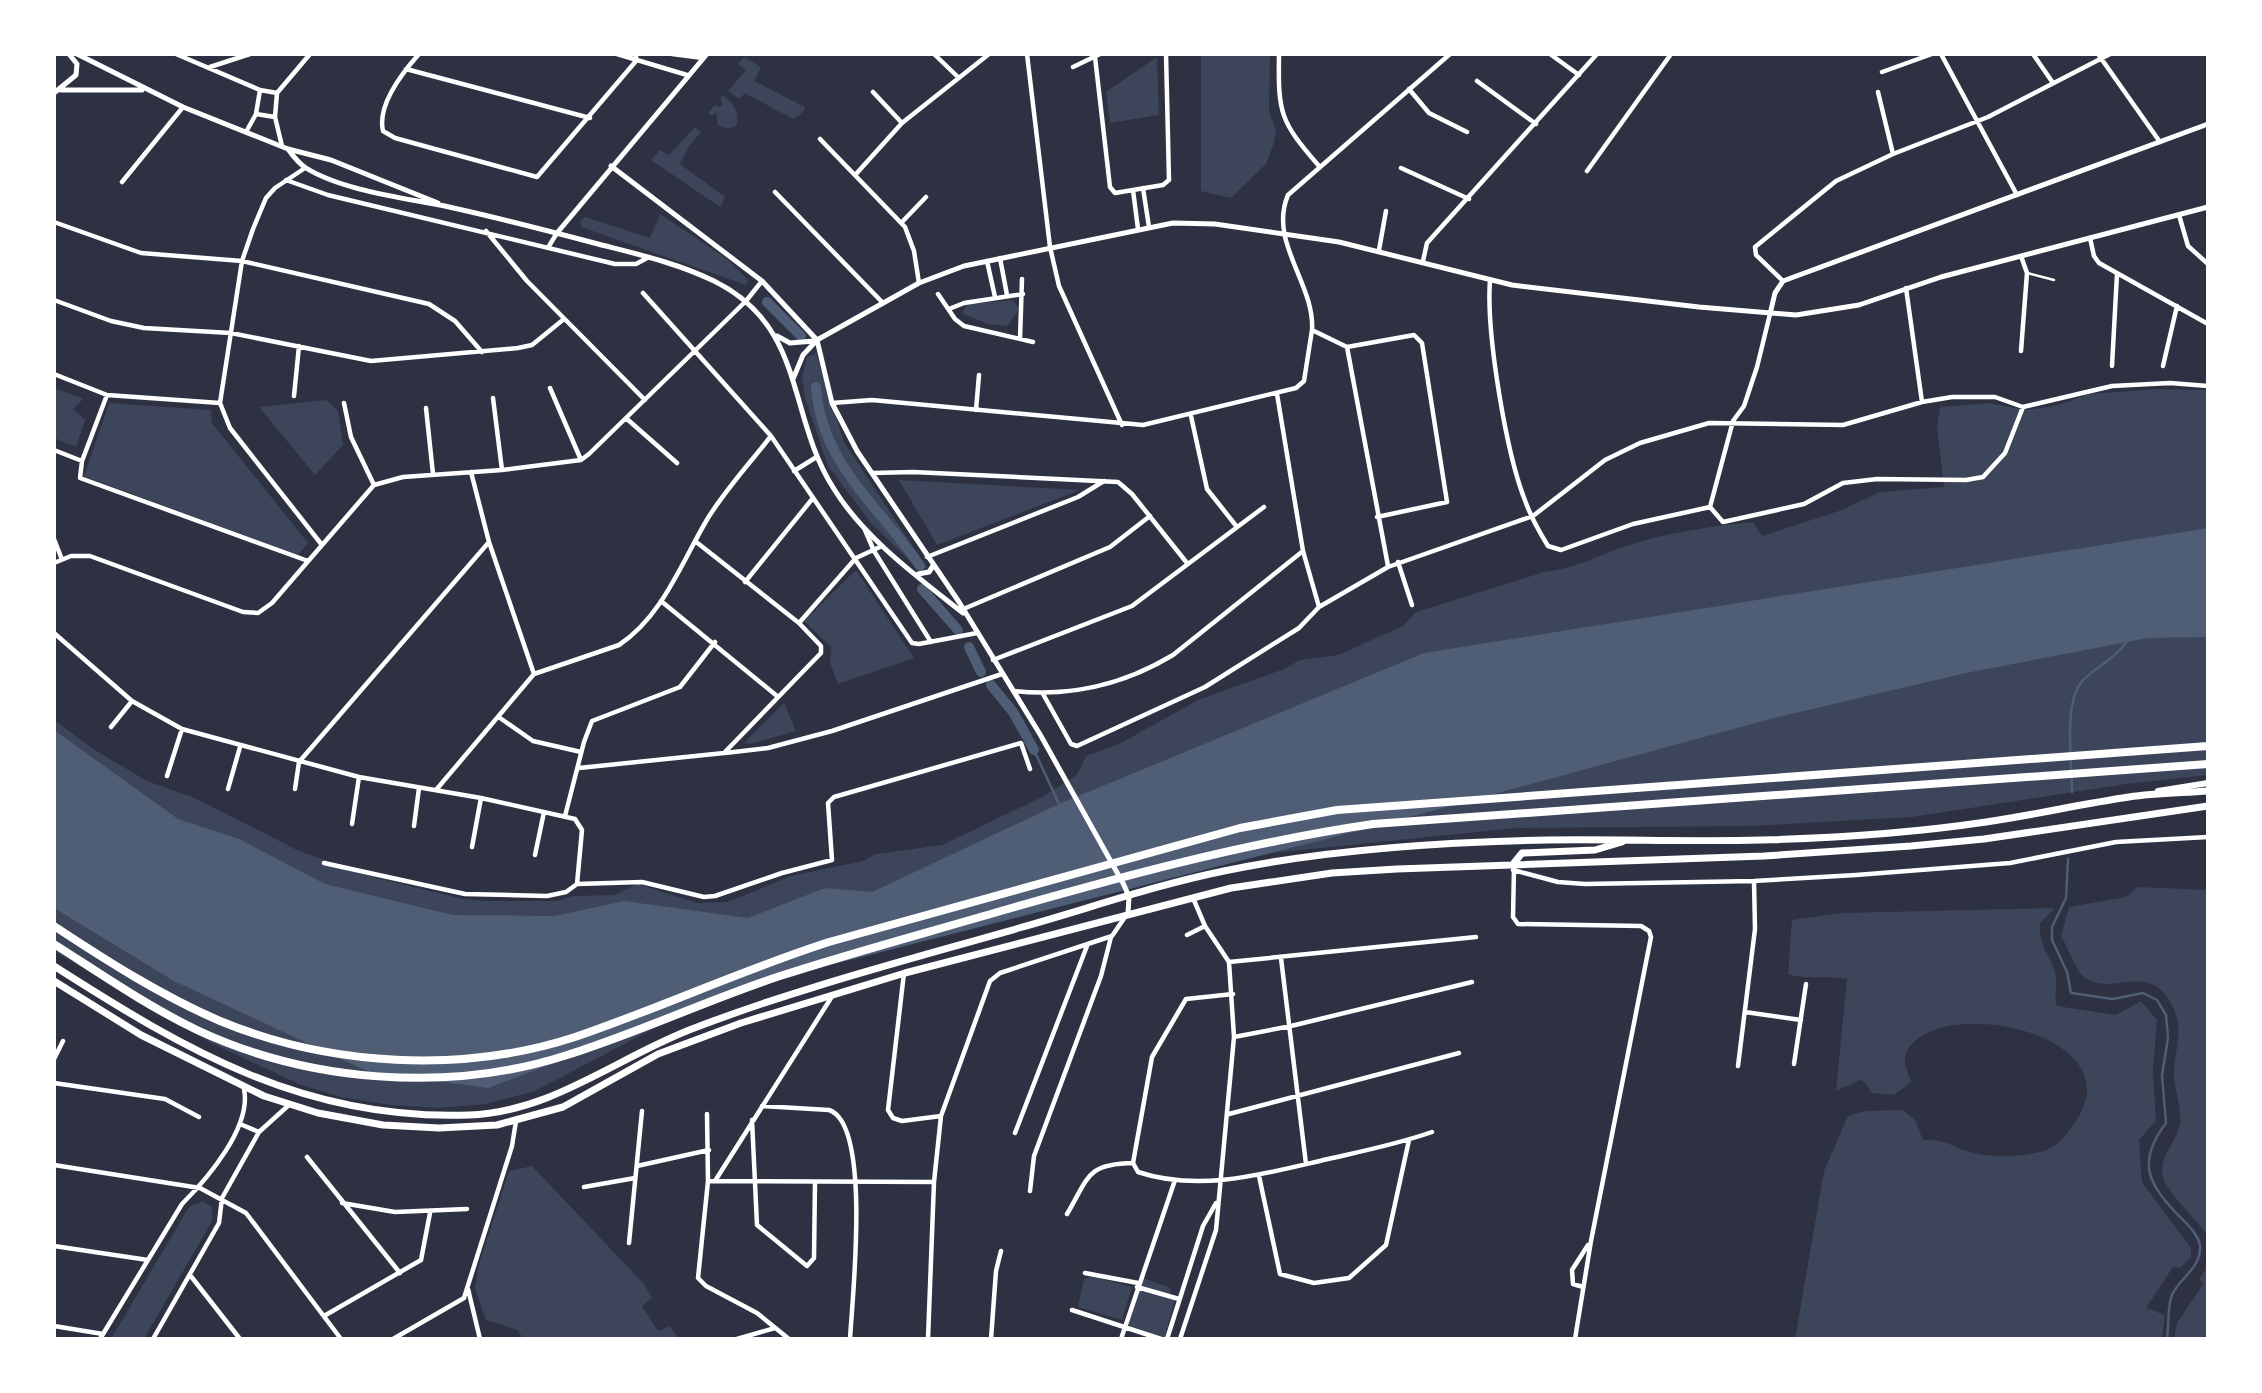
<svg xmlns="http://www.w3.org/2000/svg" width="2262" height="1393" viewBox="0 0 2262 1393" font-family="'IBM Plex Serif',serif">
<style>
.green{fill:#3c4559}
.water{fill:#4f5d75}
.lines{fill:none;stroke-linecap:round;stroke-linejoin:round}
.stream{stroke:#4f5d75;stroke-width:2.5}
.canal{stroke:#4f5d75;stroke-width:10}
.service{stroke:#fff;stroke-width:2.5}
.minor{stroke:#fff;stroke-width:4.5}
.tertiary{stroke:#fff;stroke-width:5}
.secondary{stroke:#fff;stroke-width:6}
.primary{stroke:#fff;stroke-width:7}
.motorway{stroke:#fff;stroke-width:8}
</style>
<rect width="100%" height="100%" fill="#2d3142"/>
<path class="green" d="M1201 54H1270L1269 112 1276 130 1274 143 1266 164 1231 198 1201 191Z
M744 57 761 67 754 81 805 107 803 112 793 119 745 93 739 99 728 91 746 70 738 64Z
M1157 57 1159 115 1110 123 1106 92Z
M723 95C733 103 741 113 736 126L728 129 718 125 716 112 712 116 708 113 715 105 720 107 723 104 720 99Z
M695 127 701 132 689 146 680 164 725 197 720 207 651 160 660 150 669 155Z
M660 214 727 259 748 280 746 285 581 227 580 221 585 217 650 238Z
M1013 300 1019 309 1008 326 988 324 963 314 965 306 971 304Z
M816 353 844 442 927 568H917L871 523 828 466 805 398 802 376 807 357Z
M54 388 83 399 73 409 85 420 76 447 54 438Z
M2158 389 2208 390V775L2126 784 1912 817 1752 826 1516 828 1242 856 896 946 704 1002 535 1091 486 1104 439 1108 391 1105 340 1097 299 1084 209 1042 54 951V720L93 749 147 781 195 798 299 851 377 878 463 899 489 901H557L573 896 615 895 637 884 698 903 728 902 791 876 863 861 876 854 942 845 1040 798 1077 775 1086 756 1121 743 1198 700 1284 669 1300 660 1338 655 1403 626 1416 612 1544 572C1573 569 1598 556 1626 546 1665 533 1711 526 1753 522L1762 536 1842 510 1880 492 1944 487 1937 427 1940 407 1988 403 2027 410 2055 406 2090 394Z
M326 400 338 411 343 445 315 475 259 407Z
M109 403 211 410 212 423 308 543 298 555 84 476Z
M899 480 1080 490 937 545Z
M856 570 914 658 838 684 830 663 831 647 804 621Z
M784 703 796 731 751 744 744 743Z
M2137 887 2208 890V1236C2197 1219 2168 1195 2163 1177 2158 1156 2177 1143 2180 1123 2182 1105 2173 1087 2174 1070 2175 1050 2183 1032 2175 1012 2153 956 2112 999 2084 977 2075 969 2068 947 2061 936L2069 907 2126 897Z
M2055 908 2040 923C2039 952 2053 956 2056 977 2058 988 2053 996 2057 1006L2116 1015 2141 1001 2157 1020 2153 1071 2156 1121 2139 1140 2142 1182 2191 1248V1257L2180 1268 2173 1267 2146 1308 2165 1315 2162 1339H1795L1824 1171 1848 1116 1864 1111 1903 1110 1915 1120 1923 1140C1949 1139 1952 1148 1974 1153 1995 1158 2022 1157 2043 1151 2059 1147 2072 1128 2080 1114 2125 1032 1938 994 1907 1051 1902 1061 1908 1072 1911 1082L1894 1095 1872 1093 1862 1079 1836 1091 1847 979C1828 975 1805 980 1788 974L1792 920 1842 913Z
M532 1166 644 1284 652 1298 642 1306 658 1331 670 1326 679 1339H523L518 1330 486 1320 475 1288 479 1264 509 1171Z
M203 1201 212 1207V1221L144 1339H111L189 1207Z
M2208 1266V1339H2174L2177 1323 2203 1284 2199 1279Z
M1093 1276 1132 1287 1122 1320 1078 1307 1084 1279Z
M1143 1278 1171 1288 1170 1294 1176 1296 1164 1339 1128 1325Z"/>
<path class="water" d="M2208 528V637L2148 638 1966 673 1774 718 1358 831 779 978 488 1088 369 1072 174 981 54 908V730L178 819 239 839 325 884 453 915 555 916 624 901 748 918 825 888 872 892 1059 804 1424 653Z"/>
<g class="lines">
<path class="stream" d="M1034 750 1059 804
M2072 792C2072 765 2064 706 2080 684 2093 667 2113 662 2128 640
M2068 859 2066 898 2052 927V940L2067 972 2071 993 2113 999 2143 993 2157 1000 2166 1015 2168 1038 2162 1075 2166 1123C2135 1164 2149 1185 2182 1219 2189 1226 2198 1235 2200 1245 2202 1268 2180 1277 2172 1295 2167 1307 2169 1326 2167 1338"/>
<path class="canal" d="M767 302 801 336
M816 387C822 466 879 505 920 566
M922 589 958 630
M969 647 981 672
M991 685 1013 712 1027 737
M1029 741 1034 750"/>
<path class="service" d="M2027 273 2054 280"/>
<path class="minor" d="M176 54 260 90 277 93
M419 54C403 72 377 105 383 131L395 138 537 177 636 61V54
M617 54 687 75
M672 54 703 58
M934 54 959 78
M1027 54 1050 247 1059 286 1122 425
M1279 54C1278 114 1280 121 1319 166
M1550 54 1579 75
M1941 54 2017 195
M2033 54 2053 83
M2098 54 2160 142
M1095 57 1110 187 1115 193 1163 185 1169 180 1166 54
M210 67 250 54
M1073 67 1100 54
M406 69 590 118
M1882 72 1932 54
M1477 81 1536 124
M1409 89 1429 113 1467 132
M873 92 902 123
M1878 92 1893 154
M277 93 275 117 282 146
M277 93 310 54
M256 114 275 117
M246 132 256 114 260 90
M820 139 905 227 914 251 919 283
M305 168 275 188 266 198 253 229 242 261 220 403 230 428 322 545
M1401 168 1469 199
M1587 171 1671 54
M856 174 902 123 989 54
M286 180 328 195 615 264H636L649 257
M122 182 183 107
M1143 188 1149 227
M1133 190 1138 229
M775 192 883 303
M2179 215 2188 246 2208 264
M54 222 141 253 242 261 429 304 455 321 482 352
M902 222 926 197
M486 231 527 281 645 400
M2090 238 2094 256 2099 263 2208 324
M549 246 557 233
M1379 250 1386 211
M2021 256 2027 273 2021 351
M1000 258 1007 295
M987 261 995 297
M1423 261 1427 243 1597 54
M1490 280C1486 332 1506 454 1526 503 1531 517 1540 533 1548 546L1561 550 1633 524 1710 507
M1783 281 1756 255 1755 247 1836 181 1893 154 1988 117 2110 54
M1906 288 1922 402
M643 293 771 436 912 643 919 644 977 633
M938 294 955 319 964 326 1033 342
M54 300 111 321 144 328 231 333 371 361 518 348 532 345 564 319
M949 309 964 303 1023 294
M1770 314 1757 367 1744 406 1733 421 1710 507 1723 522 1804 504 1843 483 1877 479 1966 480 1983 477 2005 453 2023 407
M1020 339 1022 279
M1347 347 1388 566
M2112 366 2117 274
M2163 366 2177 306
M54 374 107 395 220 403
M550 388 581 460
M1277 394 1303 551 1319 607
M107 395 82 461 80 478 308 561
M294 396 299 346
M493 398 502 470
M344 403 351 437 374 485
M832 403 872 400 1143 425 1296 388 1304 381 1312 330
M426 408 433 474
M976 410 979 375
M1191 416 1207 489 1237 527
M627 419 677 463
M54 450 82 461
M794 471 815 458
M471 472 489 542 534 674
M873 473 913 472 1118 482 1132 494 1187 563
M1377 517 1447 502 1422 343 1414 335 1347 347 1312 330C1315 284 1268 242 1288 195L1450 54
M865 530 874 551 931 642
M54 539 61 557
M927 557 1078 497 1104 481
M1398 562 1412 605
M54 563 71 556H90L243 612 258 613 272 603 374 485 403 477 502 470 581 460 589 454 746 301 762 281
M745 582 813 498
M661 601 777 696
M961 610 1110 547 1150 516
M799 623 856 558 882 546
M54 633 132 701 182 729 359 777 481 798 575 819 582 830 577 884
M993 660 1132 606 1264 507
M534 674 619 645C663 616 682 561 708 518 726 489 750 463 771 436
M1014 691C1072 697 1123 685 1173 655L1303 551
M1043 694 1071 744 1077 746 1205 687 1299 628 1319 607 1388 567 1533 516 1605 460 1640 443 1709 423 1843 425 1922 402 1952 397H1995L2023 407 2112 386 2170 383 2208 386
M500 718 533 741 581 752
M111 727 132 701
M725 753 768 748 832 731 1002 674
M579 768 724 753 821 653V646L799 623 695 541
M167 776 182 729
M228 789 240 747
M295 789 299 762 489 542
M436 790 534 674
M565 816 584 742 592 721 680 687 715 642
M352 824 359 777
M414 826 419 788
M472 847 481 798
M535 855 544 812
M324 863 465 894 547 896 566 892 577 884 642 882 704 897 715 896 782 873 832 860 828 803 834 797 1021 743 1030 769
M1514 867 1513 917 1518 924 1641 926 1649 931 1651 937 1591 1241 1575 1339
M1513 870 1558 882 1585 884 1754 881 1856 875 2010 863 2116 842 2208 837
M1187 935 1205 926
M1281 958 1306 1164
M1229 962 1476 937
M904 973 888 1110 893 1118 902 1121 941 1116
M1233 994 1186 999 1152 1057 1133 1163 1138 1172C1201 1193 1267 1173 1328 1159 1363 1151 1398 1144 1432 1132
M1745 1012 1801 1020
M1234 1037 1291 1026 1472 982
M54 1059 63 1041
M1794 1064 1806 984
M1738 1066 1755 929 1754 881
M54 1083 165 1099 199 1117
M762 1106 829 1110C872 1124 852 1300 850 1339
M707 1114 708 1181 698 1278 706 1286 757 1313 789 1339
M1229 1114 1459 1053
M752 1120 757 1225 807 1266 814 1258 815 1182
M240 1124 259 1132
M1015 1133 1087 946
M307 1157 400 1273
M54 1165 200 1188 246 1213 341 1339
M637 1166 709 1150
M1259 1176 1280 1274 1314 1283 1349 1278 1386 1245 1409 1140
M708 1181 934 1182
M715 1181 831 998
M584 1187 635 1178
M1030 1191 1034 1156 1101 976 1111 937
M342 1203 395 1212 467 1209
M1067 1214C1089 1177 1086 1164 1133 1163
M629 1243 642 1111
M54 1246 148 1260
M1085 1273 1138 1283
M190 1275 240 1339
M1137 1287 1179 1299
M1583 1287 1573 1284 1572 1270 1588 1245
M468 1289 480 1339
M1072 1310 1161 1339
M324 1316 421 1260 430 1213
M54 1326 103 1334
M100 1339 182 1204C207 1179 252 1127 244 1089
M153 1339 219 1223 222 1198 259 1132 290 1104
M393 1339 464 1298 512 1146 516 1121
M737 1339 775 1328
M928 1339 934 1182 941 1116 990 981 1000 973 1112 936 1125 917
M991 1339 996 1271 1001 1251
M1121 1339 1175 1180
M1167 1339 1203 1226 1216 1203
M1180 1339 1216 1230 1234 1037 1229 962 1205 926 1193 898"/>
<path class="tertiary" d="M77 54 183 107 288 149 331 160 438 203
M61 90H142
M54 93 76 75 77 64 69 54
M288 149C293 156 298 163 306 168 343 191 406 198 449 207 499 218 549 231 598 244 637 254 677 263 714 281 807 327 786 414 834 489 864 538 919 578 963 613
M611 166 762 281 817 340 832 403 857 451 959 602 1041 736 1124 885 1129 897 1128 913
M557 233 707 54
M1770 314 1775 293 1783 281 2208 124
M777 336 790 343 814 341
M793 379 803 355 817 340 919 283 964 266 1173 223 1215 224 1339 242 1512 285 1699 307 1796 315 1859 305 1941 277 2208 207
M918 574 929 572 933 566"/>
<path class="secondary" d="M2158 791 2208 783"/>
<path class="primary" d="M1514 863 1522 853 1595 850 1622 842
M54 966C187 1051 305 1121 469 1115 554 1112 620 1055 697 1027 802 987 911 959 1019 928 1087 909 1155 885 1224 871 1329 849 1442 842 1548 840 1619 839 1691 842 1762 840 1836 838 1912 833 1986 822 2034 815 2081 804 2129 797 2155 793 2182 793 2208 791
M54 981 141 1035 264 1096 318 1113 383 1125 439 1128 497 1125 563 1107 658 1054 741 1023 905 973 1231 888 1332 873 1397 869 1764 856 1911 846 1984 839 2208 806"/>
<path class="motorway" d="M54 926C107 961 162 996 220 1021 329 1066 462 1074 575 1037 660 1008 742 970 829 942L1240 828 1337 810 1392 806 2208 746
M54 944C101 974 147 1006 197 1030 308 1082 447 1093 564 1056 638 1033 707 1000 780 976 851 953 922 934 994 913 1119 877 1244 843 1373 824L2208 764"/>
</g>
<rect width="2262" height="1393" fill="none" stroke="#ffffff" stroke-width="112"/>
</svg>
